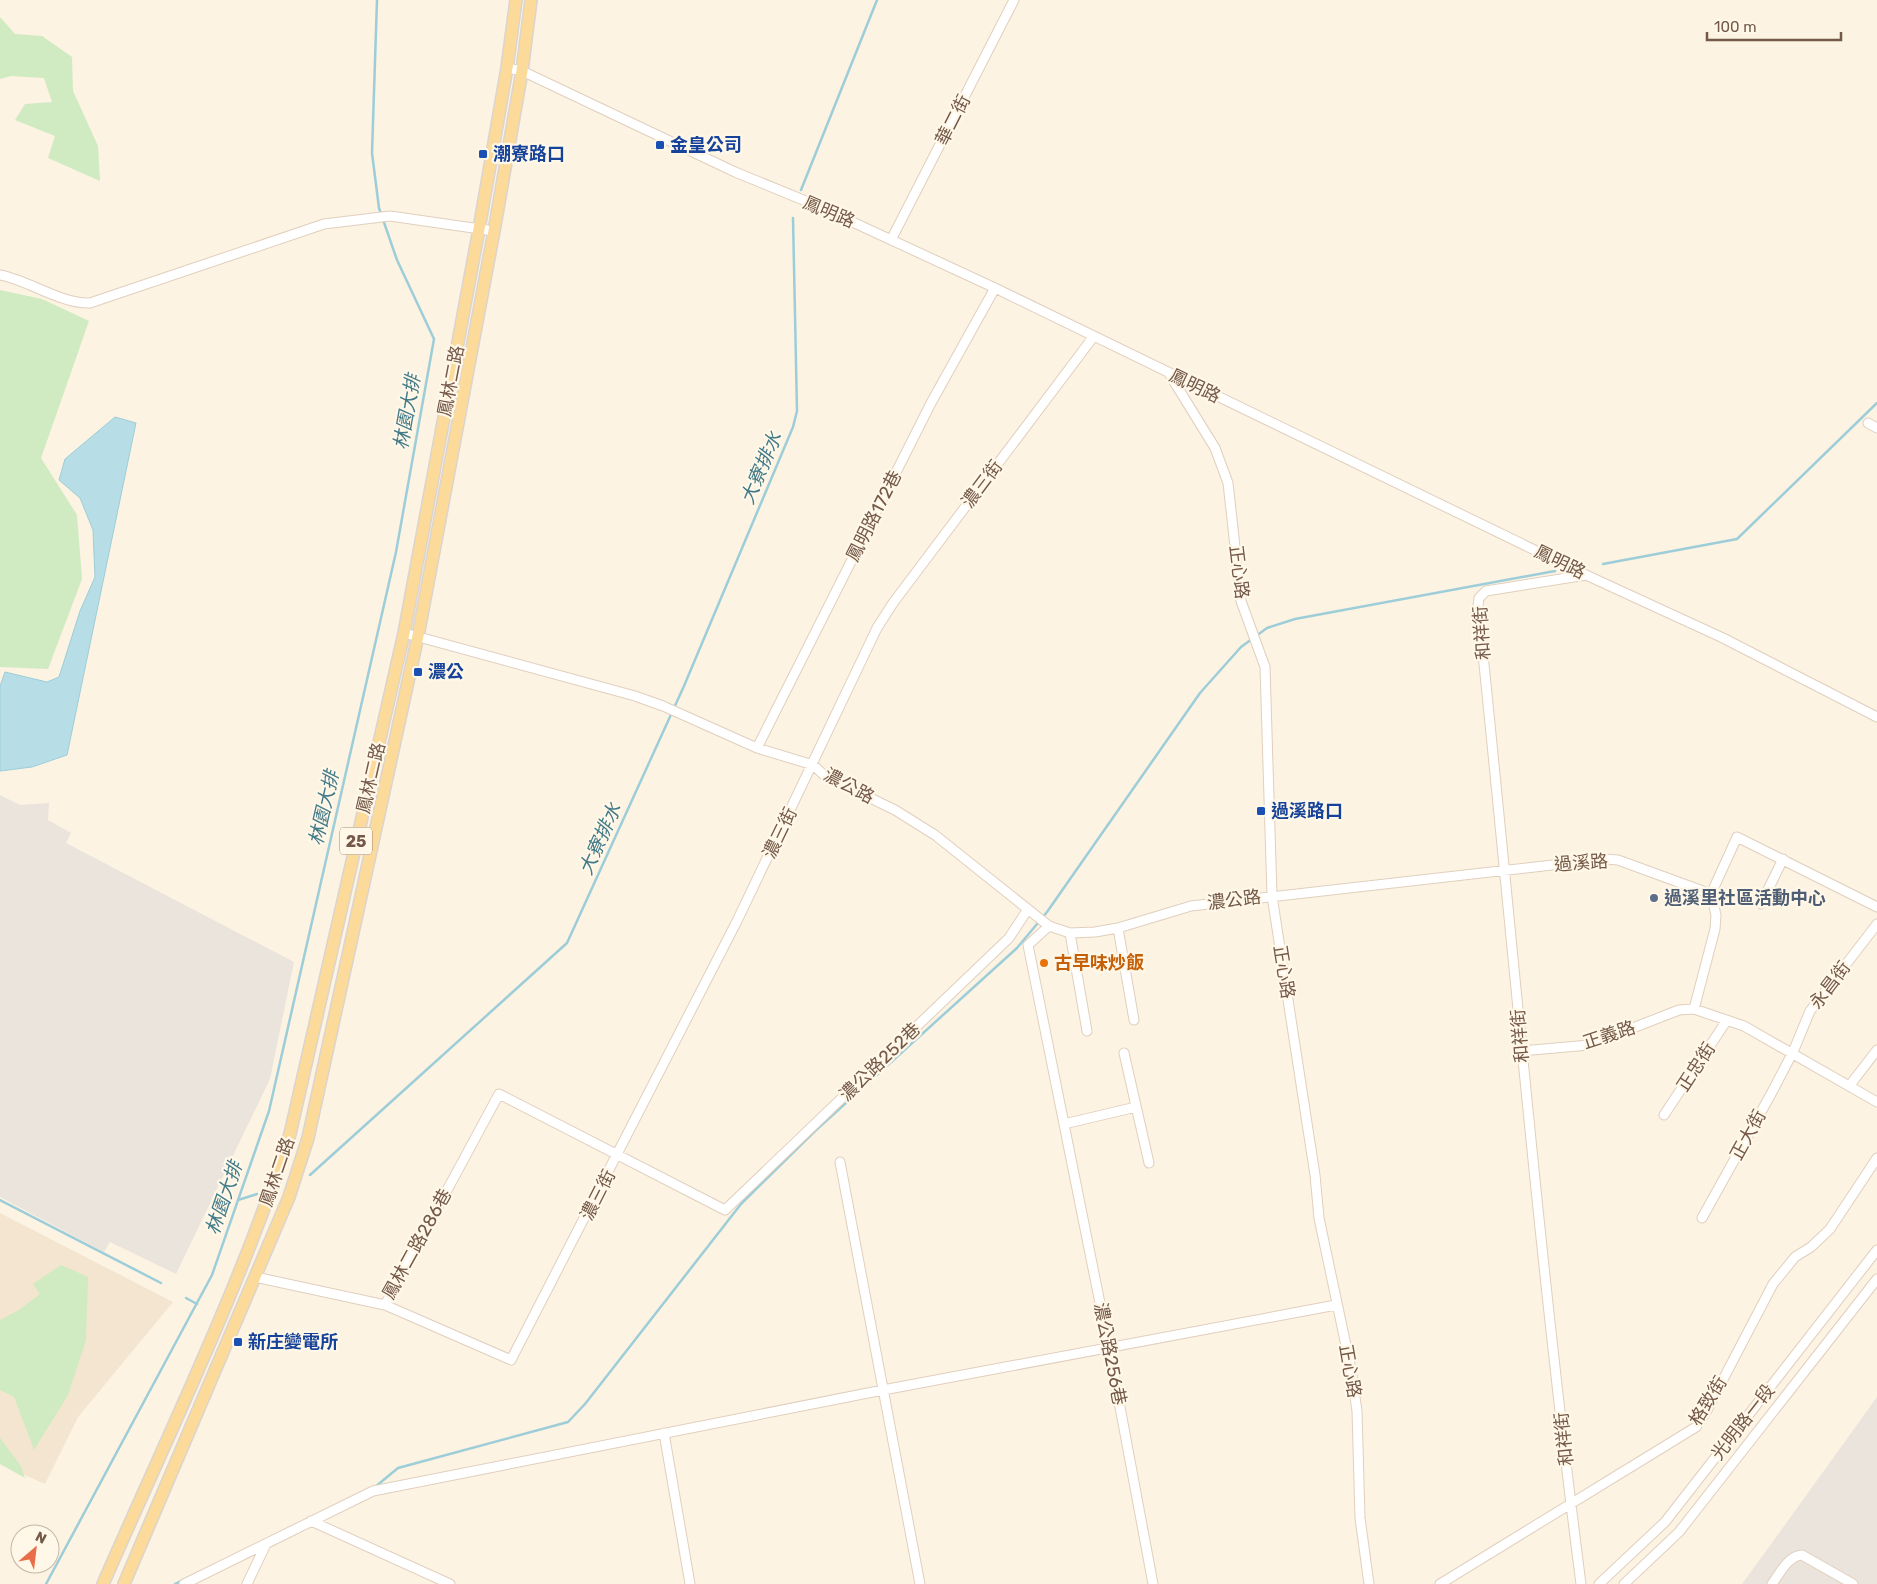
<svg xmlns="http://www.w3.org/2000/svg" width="1877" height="1584" viewBox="0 0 1877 1584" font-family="Rubik,'Noto Sans TC',sans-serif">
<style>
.residential{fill:#f4e5d0}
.industrial{fill:#ebe4dd}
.green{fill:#d0eac1}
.water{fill:#b7dee6;stroke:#9dcdd8}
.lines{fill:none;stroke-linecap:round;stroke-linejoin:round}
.stream{stroke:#9dcdd8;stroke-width:2.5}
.minor-casing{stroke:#e1cfbe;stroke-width:11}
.major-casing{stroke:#dbd4cf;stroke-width:14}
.minor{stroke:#fff;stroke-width:9}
.major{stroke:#fcda9a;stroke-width:11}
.transit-dot{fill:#1a4fb4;stroke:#fff7e8;stroke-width:2}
.service-dot{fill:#5c6f8a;stroke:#fff7e8;stroke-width:2}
.food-dot{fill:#e8710a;stroke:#fff7e8;stroke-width:2}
.labels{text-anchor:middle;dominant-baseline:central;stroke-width:4.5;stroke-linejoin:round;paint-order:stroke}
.shield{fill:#fff7e8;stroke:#9e8878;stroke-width:1}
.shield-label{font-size:16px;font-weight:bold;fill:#745948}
.street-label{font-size:18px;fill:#745948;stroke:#fff7e8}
.transit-label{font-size:18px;font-weight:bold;fill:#164399;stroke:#fff7e8;text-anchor:start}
.service-label{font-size:18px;font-weight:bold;fill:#4e5e75;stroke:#fff7e8;text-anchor:start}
.food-label{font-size:18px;font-weight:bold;fill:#c56008;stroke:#fff7e8;text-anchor:start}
.water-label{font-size:19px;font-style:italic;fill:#427a88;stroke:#fff7e8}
</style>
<rect width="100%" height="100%" fill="#fcf3e2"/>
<path class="residential" d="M0 1213 173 1302 78 1417 45 1484 0 1464Z"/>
<path class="industrial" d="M0 795 20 805 49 803 48 820 71 833 66 843 294 962 270 1079 176 1274 110 1242 104 1252 0 1197Z
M1877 1397V1584H1742L1779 1533Z"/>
<path class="green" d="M0 17 15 34 42 36 72 57 73 91 98 146 100 181 48 158 55 136 15 120 25 104 52 102 44 78 11 76 0 79Z
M0 290 42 299 89 321 41 458 77 515 82 579 48 669 0 667Z
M61 1265 88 1277 86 1340 68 1395 34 1450 14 1397 0 1390V1320L19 1310 40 1294 33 1284Z
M0 1438 21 1466 25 1478 0 1464Z"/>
<path class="water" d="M115 417 136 423 67 755 32 767 0 771V686L5 672 47 682 59 677 80 611 95 577 93 530 80 498 59 480 65 459Z"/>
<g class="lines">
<path class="stream" d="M801 190 877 0
M1603 564 1737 539 1877 403
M310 1175 567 943 684 686 793 427 797 411 793 218
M0 1200 161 1283
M238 1200 257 1194
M186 1298 197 1304
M375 1487 398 1468 568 1422 585 1404 741 1204 815 1131 1017 948 1047 912 1200 693 1241 647 1267 628 1295 619 1555 571
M46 1584 212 1275 269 1111 396 552 434 339 397 260 379 208 372 153 377 0
M175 1584 183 1580"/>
<g class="minor-casing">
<path id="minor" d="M507 68 522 71 735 172 818 206 995 288 1586 575 1723 638 1877 717
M891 240 1014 0
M0 275C30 281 61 304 90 303L324 224 390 216 494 231
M1170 375 1215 448 1228 483 1241 601 1265 667 1272 896 1315 1175 1319 1218 1351 1369 1357 1411 1360 1518 1369 1584
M1868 423 1877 428
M404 633 635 696 663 706 757 748 813 765 825 776 895 810 935 835 1049 926 1070 933 1095 932 1118 928 1191 906 1605 859 1618 860 1711 894 1716 915 1715 929 1694 1009 1744 1026 1877 1102
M757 748 931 403 995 288
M1711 894 1737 837 1877 907
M1761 904 1783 859
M1049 926 1028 945 1109 1348 1153 1584
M1118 928 1134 1020
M1070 933 1087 1031
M1521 1051 1589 1045 1679 1010 1694 1009
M1124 1053 1149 1163
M1850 1085 1877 1050
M1664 1115 1727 1020
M1064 1124 1136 1107
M840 1162 920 1584
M1702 1218 1771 1094 1793 1052 1810 1011 1877 924
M255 1277 385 1305 499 1094 725 1210 1009 938 1028 909
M385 1305 511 1360 737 921 877 628 893 603 1094 336
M664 1433 690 1584
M311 1521 450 1584
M184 1584 373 1491 883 1390 1336 1305
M247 1584 266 1544
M1440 1584 1696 1427 1706 1412 1773 1284 1795 1257 1811 1247 1830 1229 1877 1158
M1581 1584C1539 1259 1512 932 1478 606L1479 598 1486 591 1586 575
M1599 1584 1665 1522 1877 1250
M1624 1584 1679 1532 1877 1279
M1772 1584C1780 1573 1788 1556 1802 1555L1853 1584"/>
</g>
<g class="major-casing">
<path id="major" d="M103 1584C168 1435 240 1288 290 1134L404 633 479 229 507 68 516 0
M124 1584 289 1197 308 1138 418 636 494 231 522 71 531 0"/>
</g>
<use href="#minor" class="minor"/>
<use href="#major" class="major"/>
</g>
<g class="transit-dot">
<rect x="655" y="140" width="10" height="10" rx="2.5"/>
<rect x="478" y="149" width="10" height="10" rx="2.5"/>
<rect x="413" y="667" width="10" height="10" rx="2.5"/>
<rect x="1256" y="806" width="10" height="10" rx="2.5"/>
<rect x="233" y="1337" width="10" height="10" rx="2.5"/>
</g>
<circle class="service-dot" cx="1654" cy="898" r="5"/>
<circle class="food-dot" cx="1044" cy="963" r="5"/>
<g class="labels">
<rect class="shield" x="340" y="827.5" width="32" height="27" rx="4"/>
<g class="shield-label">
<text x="356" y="841">25</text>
</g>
<g class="street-label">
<text transform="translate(953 120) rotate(-63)">華二街</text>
<text transform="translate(829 212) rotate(23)">鳳明路</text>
<text transform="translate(451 381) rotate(-79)">鳳林二路</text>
<text transform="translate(1195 386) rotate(26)">鳳明路</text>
<text transform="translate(982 484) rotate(-53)">濃三街</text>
<text transform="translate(874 516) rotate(-63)">鳳明路172巷</text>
<text transform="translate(1560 562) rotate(26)">鳳明路</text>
<text transform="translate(1239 572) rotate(83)">正心路</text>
<text transform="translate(1482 633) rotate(-94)">和祥街</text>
<text transform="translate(371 778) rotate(-77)">鳳林二路</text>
<text transform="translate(849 786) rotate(28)">濃公路</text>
<text transform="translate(780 833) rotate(-64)">濃三街</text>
<text transform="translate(1581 863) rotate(-4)">過溪路</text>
<text transform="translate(1234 900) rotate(-7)">濃公路</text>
<text transform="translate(1284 972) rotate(81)">正心路</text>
<text transform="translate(1830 985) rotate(-53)">永昌街</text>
<text transform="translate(1609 1035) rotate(-18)">正義路</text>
<text transform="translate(1520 1036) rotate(-95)">和祥街</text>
<text transform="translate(880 1062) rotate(-44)">濃公路252巷</text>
<text transform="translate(1696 1067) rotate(-57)">正忠街</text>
<text transform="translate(1748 1135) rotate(-61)">正大街</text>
<text transform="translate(277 1172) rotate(-71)">鳳林二路</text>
<text transform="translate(598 1195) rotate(-63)">濃三街</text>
<text transform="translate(417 1244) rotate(-61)">鳳林二路286巷</text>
<text transform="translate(1110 1354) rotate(79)">濃公路256巷</text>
<text transform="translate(1350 1371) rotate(80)">正心路</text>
<text transform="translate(1708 1401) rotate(-58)">格致街</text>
<text transform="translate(1743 1422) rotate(-52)">光明路一段</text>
<text transform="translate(1564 1439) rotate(-96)">和祥街</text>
</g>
<g class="transit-label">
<text x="670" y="145">金皇公司</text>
<text x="493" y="154">潮寮路口</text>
<text x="428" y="672">濃公</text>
<text x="1271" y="811">過溪路口</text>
<text x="248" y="1342">新庄變電所</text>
</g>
<g class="service-label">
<text x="1664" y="898">過溪里社區活動中心</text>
</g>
<g class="food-label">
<text x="1054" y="963">古早味炒飯</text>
</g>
<g class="water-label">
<text transform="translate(407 412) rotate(-80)">林園大排</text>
<text transform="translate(761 468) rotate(-67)">大寮排水</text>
<text transform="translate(324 808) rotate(-77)">林園大排</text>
<text transform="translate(600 839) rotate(-66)">大寮排水</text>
<text transform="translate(224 1198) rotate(-71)">林園大排</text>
</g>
</g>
<g transform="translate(35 1549) rotate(28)"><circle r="24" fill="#fff7e8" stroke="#c7b8a8"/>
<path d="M0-4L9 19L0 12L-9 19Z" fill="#e76e46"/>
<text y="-8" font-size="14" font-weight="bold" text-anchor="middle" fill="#745948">N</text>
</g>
<path d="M1707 32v8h134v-8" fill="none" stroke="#745948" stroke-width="2.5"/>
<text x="1714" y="32" font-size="15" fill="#745948" stroke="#fff7e8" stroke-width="4" paint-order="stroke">100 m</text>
</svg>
